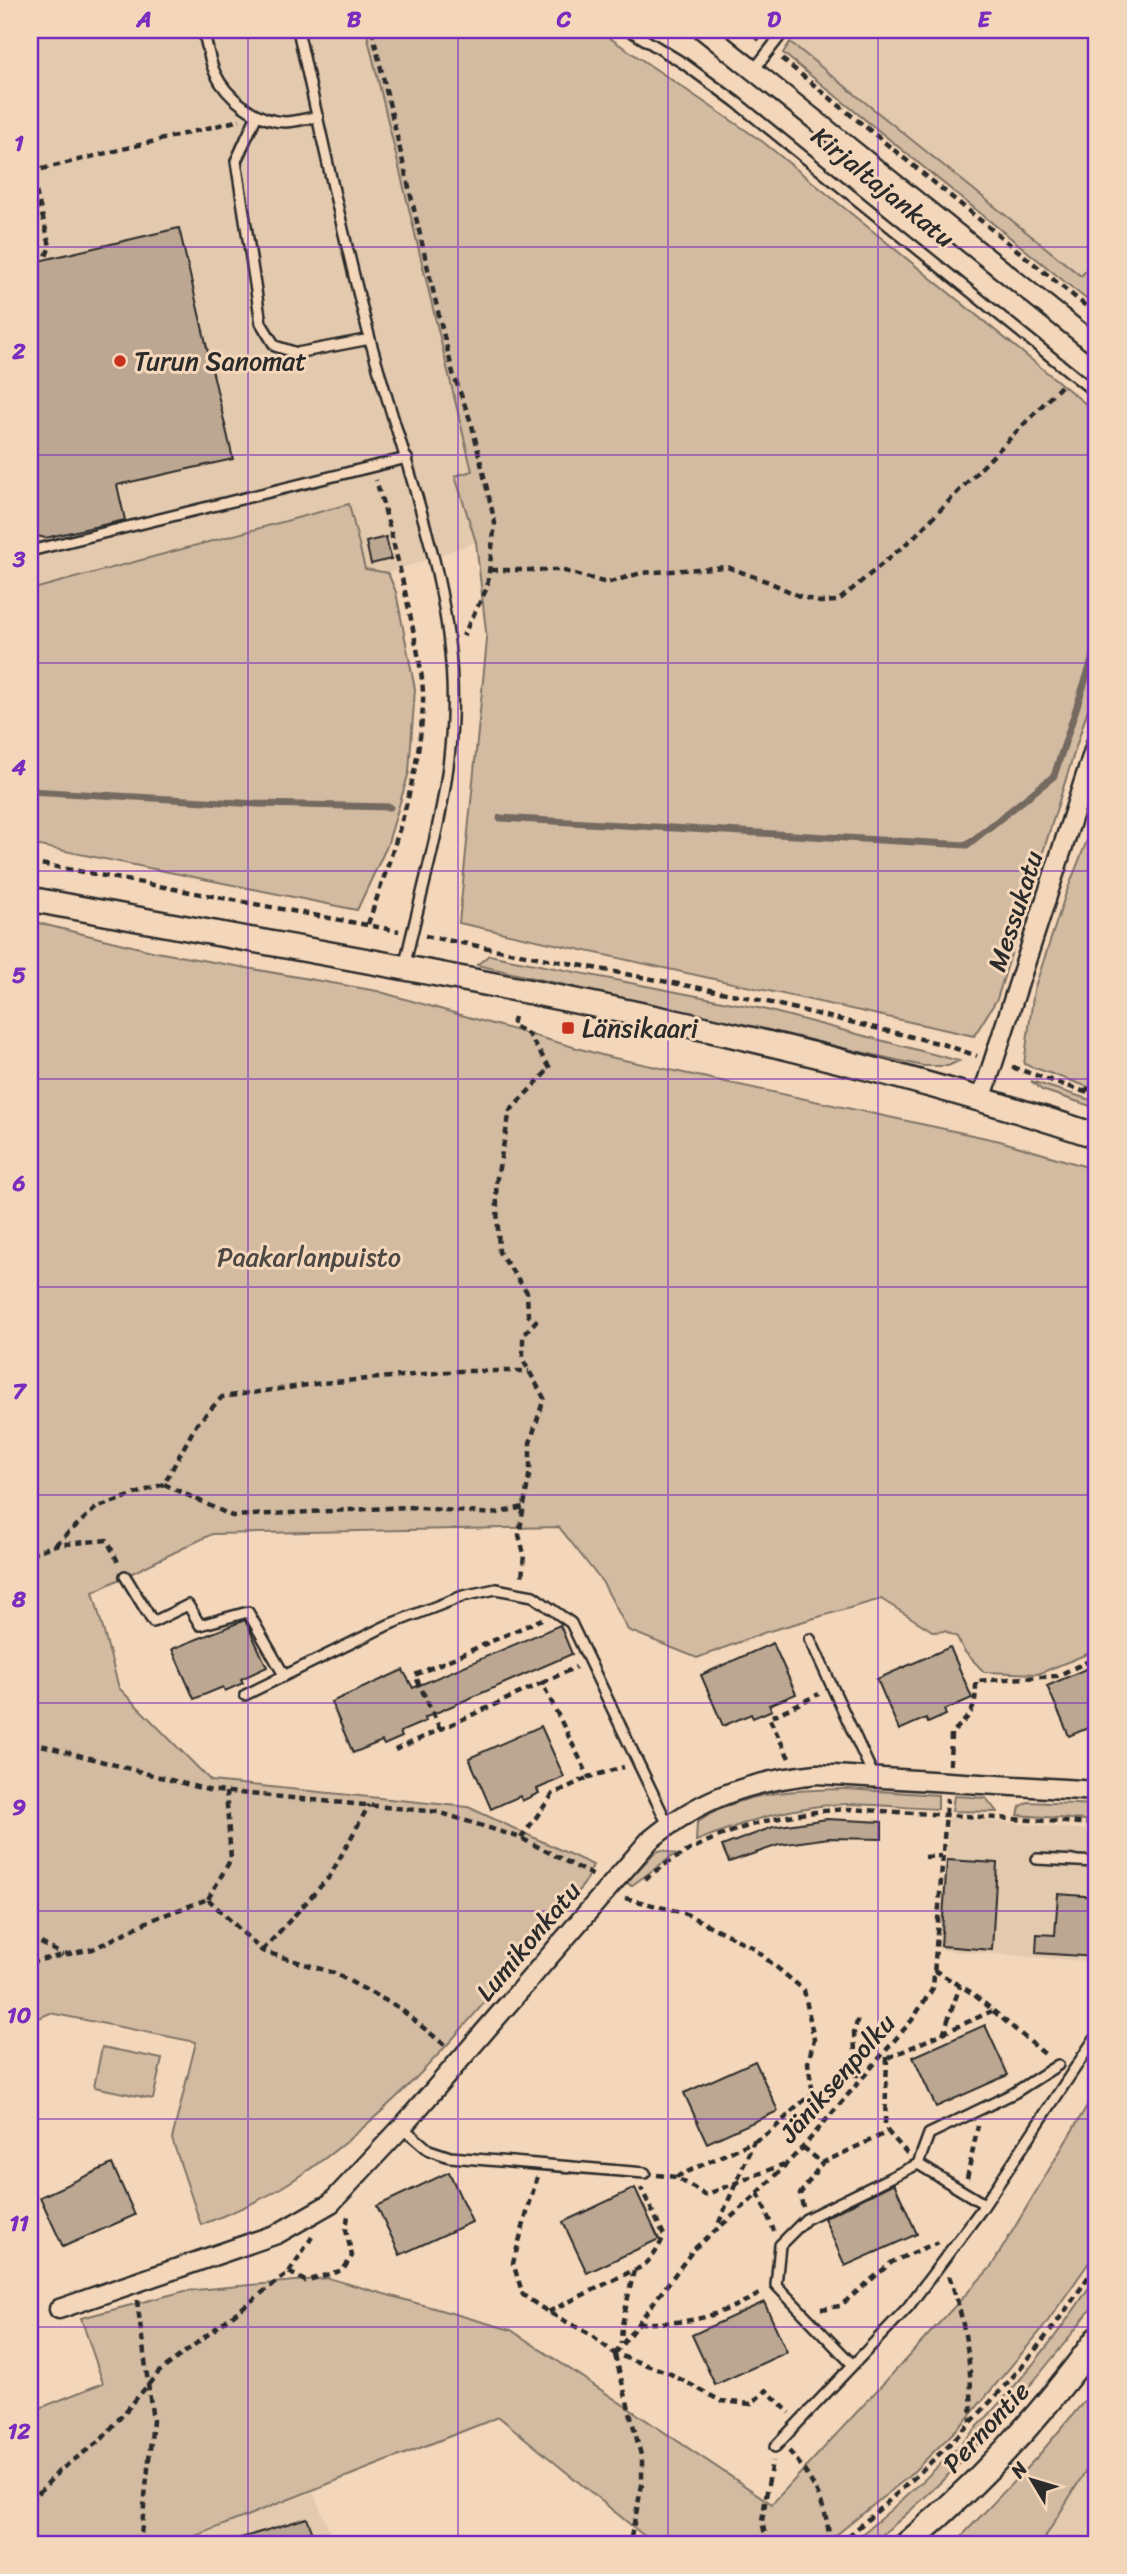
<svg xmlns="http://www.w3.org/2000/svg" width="1127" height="2574" viewBox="0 0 1127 2574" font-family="Sriracha,sans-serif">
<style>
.built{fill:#e3c9ae}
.green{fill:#d3bba2;stroke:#7f7366;stroke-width:2}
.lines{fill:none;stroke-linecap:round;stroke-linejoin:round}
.stream{stroke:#756b60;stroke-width:7}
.building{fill:#bca792;stroke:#2b2b2b;stroke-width:2}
.service-casing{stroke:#2b2b2b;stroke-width:14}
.minor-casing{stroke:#2b2b2b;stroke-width:23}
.tertiary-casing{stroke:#2b2b2b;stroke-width:28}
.path{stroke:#2b2b2b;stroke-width:4.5;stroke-dasharray:7 5;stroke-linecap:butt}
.service{stroke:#f4d7ba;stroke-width:9}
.minor{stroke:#f4d7ba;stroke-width:18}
.tertiary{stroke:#f4d7ba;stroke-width:23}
.grid{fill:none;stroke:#7b2cbf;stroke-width:2;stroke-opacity:0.55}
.poi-dot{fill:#c8321e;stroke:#f4d7ba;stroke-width:2.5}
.labels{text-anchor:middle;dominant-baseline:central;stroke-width:6;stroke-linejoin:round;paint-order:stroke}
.street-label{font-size:26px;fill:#2b2b2b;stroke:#f4d7ba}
.poi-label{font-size:26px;fill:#2b2b2b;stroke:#f4d7ba;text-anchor:start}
.park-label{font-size:26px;fill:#4d4843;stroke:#f4d7ba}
.neatline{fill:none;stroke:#7b2cbf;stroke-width:2.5}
.grid-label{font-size:23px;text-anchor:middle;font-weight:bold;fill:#7b2cbf}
</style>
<rect width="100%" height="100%" fill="#f4d7ba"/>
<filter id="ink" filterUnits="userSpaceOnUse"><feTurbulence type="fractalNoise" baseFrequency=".0143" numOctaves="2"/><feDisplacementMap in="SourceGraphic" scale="14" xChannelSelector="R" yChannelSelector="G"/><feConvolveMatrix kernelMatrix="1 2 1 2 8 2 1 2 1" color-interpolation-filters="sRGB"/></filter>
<g filter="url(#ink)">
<path class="built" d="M30 30H366L472 471 455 476 476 542 388 573 365 569 349 504 30 590Z
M776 30H1097V287L1081 277Z
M949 1817 1097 1831V1962L939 1950Z
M1097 2452V2544H1041Z
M313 2492 335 2544H176Z"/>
<path class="green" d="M366 30H598L763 142 1097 413V680L997 999 974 1036 459 923 487 640 476 542 455 476 472 471Z
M790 42 1081 276 1097 258V308L783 53Z
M349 504 365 569 388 573 396 592 415 689 409 772 387 846 357 910 30 844V590Z
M1097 815V1090L1024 1064 1034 990 1065 896Z
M30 921 156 952 377 991 605 1056 1000 1141 1097 1170V1650L1038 1674 984 1672 964 1651 957 1637 945 1631 934 1632 881 1599 766 1632 697 1658 628 1630 603 1583 559 1527 212 1534 93 1592 119 1688 211 1781 468 1807 593 1865 584 1884C491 1992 403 2115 279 2189 255 2204 227 2214 201 2225L172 2139 196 2042 50 2013 30 2022Z
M489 955 763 1009 959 1061 948 1066H923L477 965Z
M1031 1081 1097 1102V1108L1042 1090Z
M846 1789 938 1795V1809C908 1808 877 1804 847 1804 794 1805 744 1822 696 1841L697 1823C739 1791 796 1790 846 1789Z
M954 1796 986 1798 997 1812 952 1811Z
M1028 1802 1097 1805V1821L1018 1815 1020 1807Z
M663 1850 675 1854 631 1886 627 1882 655 1852Z
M102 2047 162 2059 153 2099 94 2087Z
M1097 2089V2251L1043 2328 966 2420 908 2477 825 2544H654L499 2417 175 2544H30V2412L103 2383 81 2318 185 2291 328 2278 511 2330 772 2504 991 2267Z
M1097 2275V2301C1030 2390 959 2473 871 2544H850C941 2471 1035 2375 1097 2275Z
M1097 2386V2452L1041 2544H960L958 2540 1038 2456Z"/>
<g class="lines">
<path class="stream" d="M30 791 258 804 390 807
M500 818 967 845 1054 776 1097 645"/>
</g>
<path class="building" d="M179 228 233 459 117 485 125 520 45 538 30 534V263Z
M386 537 391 559 371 564 366 542Z
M245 1620 267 1667 241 1679 243 1683 225 1691 223 1687 194 1699 172 1649Z
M560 1625 572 1654 424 1718 426 1721 400 1732 402 1737 384 1745 382 1741 353 1753 331 1702 403 1670 413 1688Z
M773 1643 796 1694 769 1705 772 1710 753 1718 751 1714 723 1726 701 1675Z
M950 1647 972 1698 944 1710 946 1715 928 1723 926 1718 899 1730 877 1679Z
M1097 1664V1724L1069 1736 1047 1686Z
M541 1726 564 1777 537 1789 539 1793 522 1801 520 1796 491 1809 469 1758Z
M827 1819 882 1822V1839L829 1838 779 1845 729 1862 722 1846 773 1827Z
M947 1860 997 1863 992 1950 941 1946Z
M1058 1894 1097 1897V1957L1036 1953 1037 1934 1055 1935Z
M985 2025 1008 2075 936 2107 913 2057Z
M755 2061 778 2111 707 2143 684 2093Z
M112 2164 135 2215 63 2247 40 2197Z
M449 2172 472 2222 400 2255 377 2206Z
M894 2183 917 2234 845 2266 824 2218Z
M635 2188 659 2239 587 2273 563 2222Z
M764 2302 787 2352 715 2385 692 2335Z
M307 2518 317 2544H235L234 2540Z"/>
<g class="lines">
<g class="service-casing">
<path id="service" d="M203 30C207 43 209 60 215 73 226 97 257 122 285 122 295 122 307 118 318 117
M298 30C321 133 343 237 370 339 403 463 458 589 452 719 449 804 422 886 404 968
M629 30 683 63 736 102 1097 394
M753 71 785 30
M257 115 236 161 261 323 275 346 297 353 370 339
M30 551 407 458
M125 1576 153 1622 188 1605 200 1625 248 1612 284 1675
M810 1639 873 1775
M245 1695 388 1625 463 1596 496 1589 533 1596 571 1623 668 1825
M1037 1859 1097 1862
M402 2127 429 2150 450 2157 645 2173
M918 2164 984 2204
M852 2364 776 2285 780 2245 806 2219 918 2164 929 2134 1014 2093 1058 2065
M775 2447 908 2307 981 2210 1097 2035"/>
</g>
<g class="minor-casing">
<path id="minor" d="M703 30 1097 346
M982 1097 1097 741
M59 2309 277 2234 331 2203 402 2127 649 1841C701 1797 751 1781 817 1774L1097 1791"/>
</g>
<g class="tertiary-casing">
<path id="tertiary" d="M30 899C388 967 751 1020 1097 1136
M907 2544C978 2484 1042 2415 1097 2339"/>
</g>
<path class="path" d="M372 30 440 320 453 373 472 425 495 523 487 588 463 636
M746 30 759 40
M782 59 1097 315
M30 168 50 246 45 259
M30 172 240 120
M491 570H561L607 583 641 573 727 567 769 582 799 596 820 602 838 601 913 538 1062 385
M30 862 399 931
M368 924C392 853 420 779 423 703 424 675 416 646 411 619 401 572 390 526 376 480
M425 936 742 996 946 1045 977 1056
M514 1017 512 1025 528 1034 550 1068 510 1111 496 1183 499 1252 527 1292 528 1315 536 1321 523 1335V1360L544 1398 530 1443V1470L519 1535 524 1554 522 1579
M1012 1067 1097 1096
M1084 1092 1097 1082
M164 1484 232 1516 408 1507 492 1514 524 1507
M55 1545 96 1508 164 1484 196 1425 222 1397 322 1383 459 1371H529
M30 1554 55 1545 107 1540 120 1566
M542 1683 576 1667
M440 1729 415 1675 542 1619
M30 1742 208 1790 438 1812 521 1838 596 1877
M395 1750 542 1683 589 1777 624 1767
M789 1758 769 1718 819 1694
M950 1765 951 1734C972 1713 976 1712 976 1681L1057 1676 1097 1657
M521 1838 553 1794 589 1777
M925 1857 942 1856
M645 1879C704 1833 775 1813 848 1809L1097 1824
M625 1898 684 1913 752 1947 804 1990 814 2039 808 2063 813 2094
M208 1899 262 1951 334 1973 398 2007 447 2047
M208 1899 231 1859 226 1792
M30 1937 63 1955
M262 1951 330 1876 369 1805
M30 1962 93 1949 151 1920 208 1899
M934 1970 972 1993 1047 2056
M943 2034 960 1986
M887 2057 885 2124 888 2132
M888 2058 992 2011
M856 2074 854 2032 859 2015
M754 2141C776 2132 790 2110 810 2096 823 2086 841 2081 856 2074L861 2077
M803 2147 822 2163 888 2132 908 2154
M657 2175 676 2177 705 2195 784 2164
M537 2177 513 2263 523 2295 548 2312 590 2334 615 2354 667 2372 721 2401 751 2404 766 2390 790 2413
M676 2177 754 2141 717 2227
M967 2178 978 2125
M758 2193 774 2231
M803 2207 800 2194 822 2163
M634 2270C650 2265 658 2250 664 2235L641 2188
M289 2272 305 2281 343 2270 352 2256 346 2230 348 2215
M949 2276C966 2321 973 2374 971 2422
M137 2300 153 2421 140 2544
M821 2309 840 2306 892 2262 938 2242
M548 2312 634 2270 622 2325 621 2344
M638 2323C691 2324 715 2318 763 2292
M615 2354 694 2249 751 2200 803 2147 912 2020 933 1988 947 1798
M615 2355 642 2459V2485L631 2537 633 2544
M789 2451C811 2476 830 2510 829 2544
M30 2502 59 2471 102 2439 159 2372 289 2272 312 2237
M767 2544 762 2521 772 2461
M839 2544C937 2461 1029 2373 1097 2263"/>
<use href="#service" class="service"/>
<use href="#minor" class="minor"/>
<use href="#tertiary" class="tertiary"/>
</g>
</g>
<path class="grid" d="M248 30V2544M458 30V2544M668 30V2544M878 30V2544M30 247H1097M30 455H1097M30 663H1097M30 871H1097M30 1079H1097M30 1287H1097M30 1495H1097M30 1703H1097M30 1911H1097M30 2119H1097M30 2327H1097"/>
<g class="poi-dot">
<circle cx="120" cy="361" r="7"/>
<rect x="561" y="1021" width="14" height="14" rx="3.5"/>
</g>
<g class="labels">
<g class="street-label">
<text transform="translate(883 187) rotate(39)">Kirjaltajankatu</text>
<text transform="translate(1015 911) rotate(-72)">Messukatu</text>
<text transform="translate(528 1941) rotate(-50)">Lumikonkatu</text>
<text transform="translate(837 2078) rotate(-49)">Jäniksenpolku</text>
<text transform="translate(986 2427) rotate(-47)">Pernontie</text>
</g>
<g class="poi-label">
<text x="134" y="361">Turun Sanomat</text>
<text x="582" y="1028">Länsikaari</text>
</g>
<g class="park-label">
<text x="309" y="1257">Paakarlanpuisto</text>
</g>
</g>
<rect width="1127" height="2574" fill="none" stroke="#f4d7ba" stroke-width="77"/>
<g transform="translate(1032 2480) rotate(308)" stroke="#f4d7ba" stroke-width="5" paint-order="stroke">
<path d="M0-5L12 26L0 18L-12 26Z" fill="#2b2b2b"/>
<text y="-10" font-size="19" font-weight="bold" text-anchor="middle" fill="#2b2b2b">N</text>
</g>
<rect x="38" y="38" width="1050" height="2498" class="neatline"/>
<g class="grid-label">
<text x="144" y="27">A</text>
<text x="354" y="27">B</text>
<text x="564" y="27">C</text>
<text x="774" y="27">D</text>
<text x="984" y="27">E</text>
<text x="19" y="151">1</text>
<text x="19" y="359">2</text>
<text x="19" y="567">3</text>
<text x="19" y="775">4</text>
<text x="19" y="983">5</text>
<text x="19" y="1191">6</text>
<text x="19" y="1399">7</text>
<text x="19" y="1607">8</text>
<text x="19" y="1815">9</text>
<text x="19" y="2023">10</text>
<text x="19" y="2231">11</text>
<text x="19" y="2439">12</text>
</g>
</svg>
